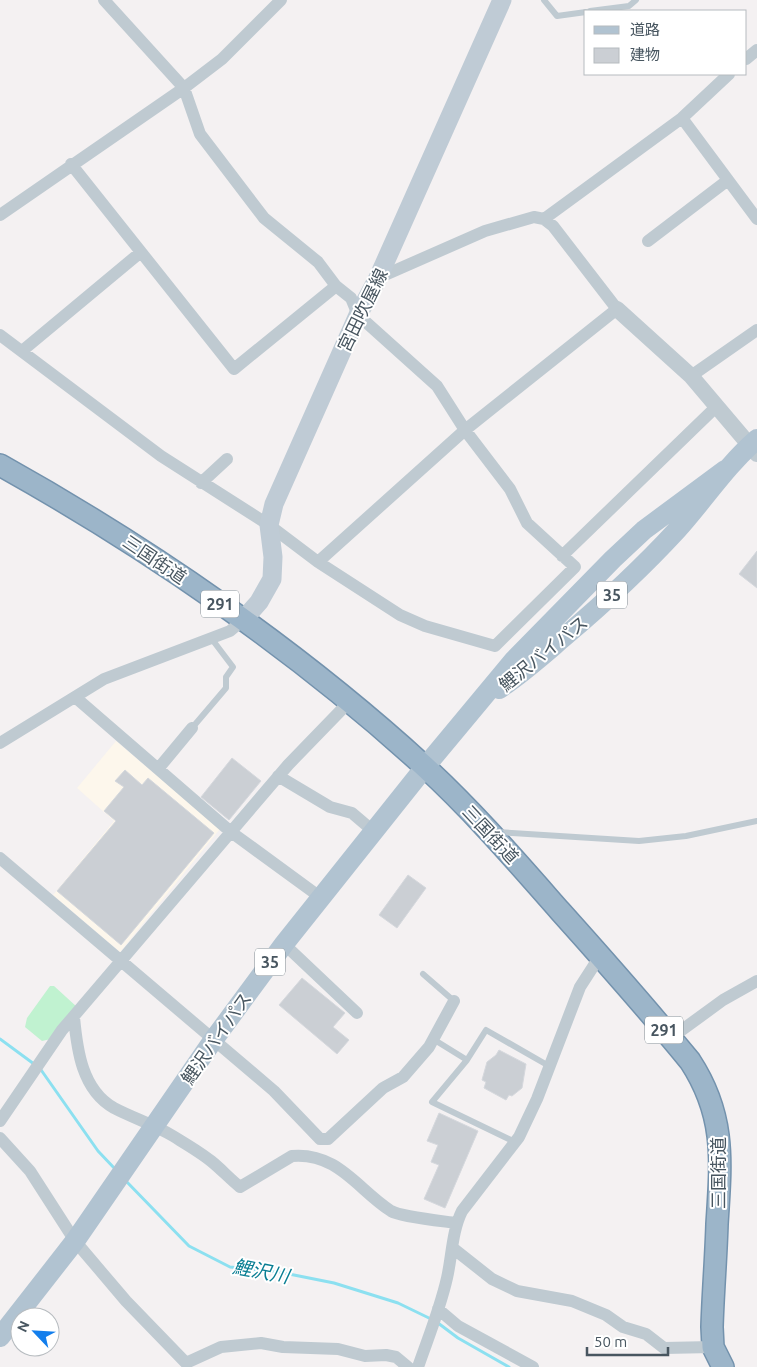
<svg xmlns="http://www.w3.org/2000/svg" width="757" height="1367" viewBox="0 0 757 1367" font-family="Ubuntu,'Noto Sans JP',sans-serif">
<style>
.commercial{fill:#fdf7ec}
.green{fill:#c0f2d0}
.lines{fill:none;stroke-linecap:round;stroke-linejoin:round}
.stream{stroke:#8ce0f0;stroke-width:3}
.building{fill:#cbcfd4;stroke:#d5d8dd}
.trunk-casing{stroke:#7392ad;stroke-width:24}
.service{stroke:#bfcad1;stroke-width:6}
.minor{stroke:#bfcad1;stroke-width:12}
.tertiary{stroke:#bfcad1;stroke-width:16}
.secondary{stroke:#bfcbd5;stroke-width:19}
.primary{stroke:#b1c3d1;stroke-width:20}
.trunk{stroke:#9cb5c9;stroke-width:21}
.labels{text-anchor:middle;dominant-baseline:central;stroke-width:4;stroke-linejoin:round;paint-order:stroke}
.shield{fill:#fff;stroke:#7f8990;stroke-width:1}
.shield-label{font-size:16px;font-weight:bold;fill:#485660}
.street-label{font-size:18px;fill:#485660;stroke:#fff}
.water-label{font-size:19px;font-style:italic;fill:#097e93;stroke:#fff}
</style>
<rect width="100%" height="100%" fill="#f4f1f2"/>
<path class="commercial" d="M116 741 220 829 120 952 53 895 114 821 77 788Z"/>
<path class="green" d="M50 986H54L77 1007 51 1039 42 1041 25 1027 27 1018Z"/>
<g class="lines">
<path class="stream" d="M0 1039 34 1064
M39 1067 98 1151 116 1170
M125 1180 189 1246 230 1267 279 1272 334 1283 398 1303 431 1319
M438 1323 458 1338 509 1367"/>
</g>
<path class="building" d="M757 551V588L739 574Z
M232 758 261 781 229 820 201 797Z
M125 770 142 785 148 778 214 833 121 945 57 891 116 821 104 811 124 787 115 781Z
M408 875 426 888 397 928 379 915Z
M302 978 345 1013 333 1027 349 1040 337 1054 279 1005Z
M499 1050 526 1064 522 1088 512 1096 509 1095 506 1100 484 1088 486 1082 482 1080 487 1062 496 1055Z
M439 1113 478 1131 445 1208 424 1199 439 1165 431 1162 438 1145 427 1141Z"/>
<g class="lines">
<g class="trunk-casing">
<path id="trunk" d="M0 465C149 548 298 651 424 766 473 811 516 861 560 911 604 960 648 1010 690 1061 726 1116 721 1161 717 1224 716 1258 713 1293 712 1327L713 1347 723 1367"/>
</g>
<path class="service" d="M544 0 557 16 586 12
M590 11 629 6 636 0
M192 728 226 688V677L233 667 211 638
M497 832 639 841 686 836 757 821
M423 974 454 1001
M433 1039 467 1060
M515 1142 432 1102 467 1060 486 1030 549 1066"/>
<path class="minor" d="M746 59 757 50
M682 118 757 219
M71 164 234 369 336 286
M0 215 184 88 222 59 281 0
M544 219 682 118 729 74
M648 241 728 180
M0 335 161 456 269 525 318 562 400 615 425 626 495 646 575 567 527 523 510 489 465 430 437 386 358 315 351 298 336 286 318 262 264 218 200 134 184 88 104 0
M22 351 141 252
M691 376 757 330
M201 483 227 459
M562 556 717 406
M318 562 465 430 617 309 553 226 544 219 534 217 485 231 378 278
M75 697 231 832 320 897
M0 743 104 679 230 631 243 620
M158 769 192 728
M278 776 330 807 352 813 372 830
M0 858 274 1091 320 1139H328L383 1088 403 1077 429 1047 454 1001
M284 944 357 1013
M74 1017C77 1050 82 1090 114 1108 133 1118 155 1125 173 1136 186 1144 200 1152 211 1161 221 1169 230 1179 240 1187L292 1156C338 1152 358 1190 391 1211 401 1217 442 1221 456 1223
M671 1038 723 1000 757 981
M0 1121 62 1030 288 765 349 702
M0 1138 30 1171 75 1241 126 1301 186 1363 221 1347 261 1343 283 1347 338 1349 365 1356 386 1355 396 1357 408 1367
M454 1249 492 1279 517 1291 572 1301 606 1315 623 1327 646 1334 664 1348 713 1347
M438 1309 458 1326 533 1367
M418 1367C428 1338 440 1309 447 1278 452 1256 452 1231 462 1211L519 1137 537 1099 580 987 600 956"/>
<path class="tertiary" d="M617 309 691 376 757 454"/>
<path class="secondary" d="M243 620 259 602 272 579 273 557 269 525 274 504 358 315 378 278 502 0"/>
<path class="primary" d="M499 689C522 674 543 655 564 637 603 604 642 568 677 530 704 500 726 466 757 439
M0 1337 75 1241 214 1039 284 944 425 767 514 660 613 559 644 530 725 470"/>
<use href="#trunk" class="trunk"/>
</g>
<g class="labels">
<g class="shield">
<rect x="597" y="581.5" width="30" height="27" rx="4"/>
<rect x="201" y="590.5" width="38" height="27" rx="4"/>
<rect x="255" y="948.5" width="30" height="27" rx="4"/>
<rect x="645" y="1016.5" width="38" height="27" rx="4"/>
</g>
<g class="shield-label">
<text x="612" y="595">35</text>
<text x="220" y="604">291</text>
<text x="270" y="962">35</text>
<text x="664" y="1030">291</text>
</g>
<g class="street-label">
<text transform="translate(362 310) rotate(-64)">宮田吹屋線</text>
<text transform="translate(155 559) rotate(34)">三国街道</text>
<text transform="translate(543 653) rotate(-39)">鯉沢バイパス</text>
<text transform="translate(491 834) rotate(47)">三国街道</text>
<text transform="translate(216 1038) rotate(-55)">鯉沢バイパス</text>
<text transform="translate(718 1173) rotate(-90)">三国街道</text>
</g>
<g class="water-label">
<text transform="translate(261 1271) rotate(11)">鯉沢川</text>
</g>
</g>
<rect x="584" y="10" width="162" height="65" fill="#ffffff" stroke="#b6bbbf"/>
<rect x="594" y="26" width="25" height="8" fill="#b1c3d1" stroke="#b6bbbf"/>
<text x="630" y="35" font-size="15" fill="#485660">道路</text>
<rect x="594" y="48" width="25" height="15" fill="#cbcfd4" stroke="#b6bbbf"/>
<text x="630" y="60" font-size="15" fill="#485660">建物</text>
<g transform="translate(35 1332) rotate(295)"><circle r="24" fill="#ffffff" stroke="#b6bbbf"/>
<path d="M0-4L9 19L0 12L-9 19Z" fill="#137eec"/>
<text y="-8" font-size="14" font-weight="bold" text-anchor="middle" fill="#485660">N</text>
</g>
<path d="M587 1347v8h81v-8" fill="none" stroke="#485660" stroke-width="2.5"/>
<text x="594" y="1347" font-size="15" fill="#485660" stroke="#ffffff" stroke-width="4" paint-order="stroke">50 m</text>
</svg>
